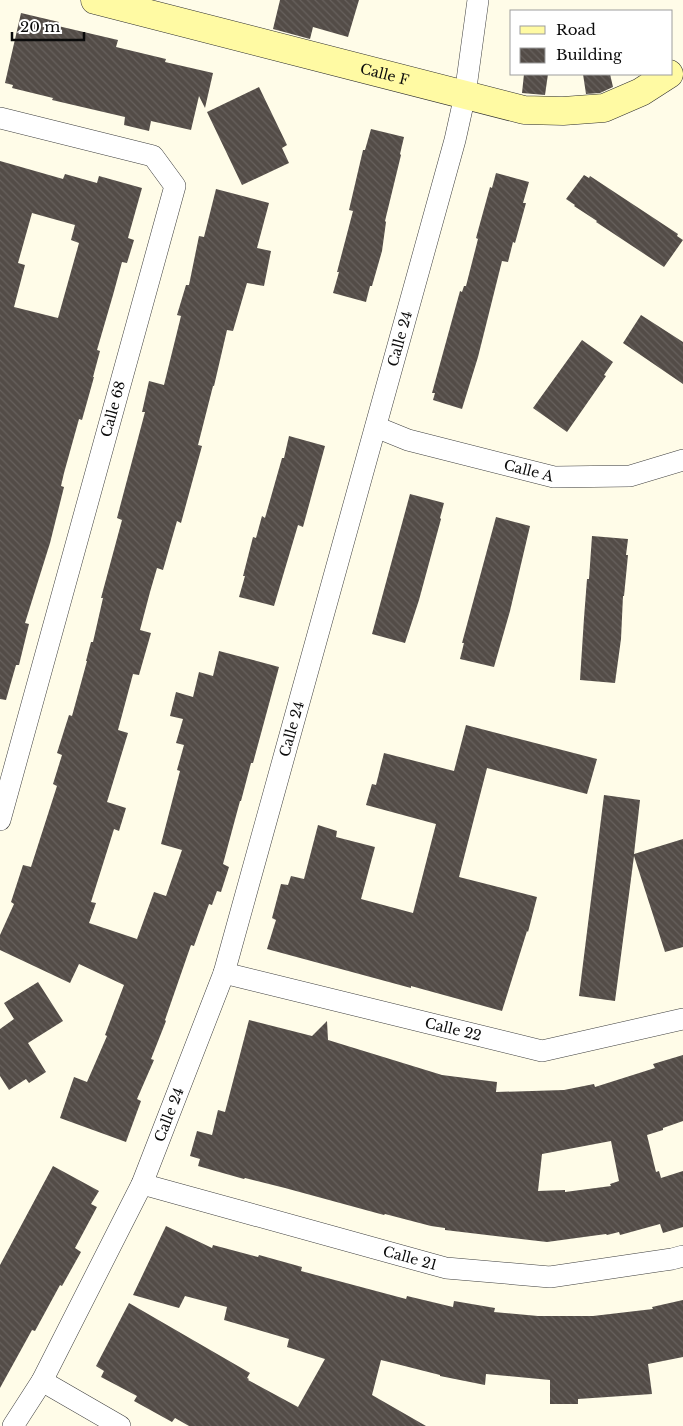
<svg xmlns="http://www.w3.org/2000/svg" width="683" height="1426" viewBox="0 0 683 1426" font-family="'Libre Baskerville',serif">
<style>
.building{fill:url(#building-back-hatch);fill-rule:evenodd}
.lines{fill:none;stroke-linecap:round;stroke-linejoin:round}
.street-casing{stroke:#3e3e3e;stroke-width:22}
.secondary-casing{stroke:#2d2d2d;stroke-width:29}
.street{stroke:#fff;stroke-width:21}
.secondary{stroke:#fffaa3;stroke-width:28}
.labels{text-anchor:middle;dominant-baseline:central;stroke-width:5;stroke-linejoin:round;paint-order:stroke}
.street-label{font-size:14px;fill:#0b0b0b;stroke:#fff}
</style>
<defs>
<pattern id="building-back-hatch" width="6" height="6" patternUnits="userSpaceOnUse" patternTransform="scale(1.25)"><rect width="6" height="6" fill="#534c47"/><path d="M-1 5l2 2M0 0l6 6M5-1l2 2" fill="none" stroke="#67615d"/></pattern>
</defs>
<rect width="100%" height="100%" fill="#fffce8"/>
<path class="building" d="M280 0H359L348 37 313 27 310 39 273 29Z
M21 13 59 22 58 26 118 40 116 47 166 59 165 62 213 73 205 108 199 96 191 130 151 121 149 131 124 125 125 117 52 100 53 98 12 88 13 85 5 83Z
M524 74H548L545 95 522 93Z
M583 74H610L613 87 600 93 586 94Z
M259 87 287 145 282 148 289 163 242 185 207 112Z
M371 129 404 137 400 154 401 155 385 221 386 222 382 251 372 286H370L366 302 333 293 339 272H337L353 211 349 210 363 150H365Z
M0 161 63 179 65 174 97 183 99 176 142 188 128 238 134 240 127 263 122 262 113 295 97 350 100 351 93 377H94L82 420 79 419 64 473 61 486 64 487 50 543 25 623 29 624 19 665H16L6 700 0 699ZM32 213 75 225 71 240 79 243 58 318 14 307 25 265 18 263Z
M496 173 529 182 523 203H526L515 243 513 242 508 262 502 261 478 357 462 409 433 400 435 393H432L460 291 462 292 464 286H466L478 239 476 238 490 187 492 188Z
M584 175 589 178 590 176 678 234 677 236 683 240 664 267 596 222 597 221 574 206 575 205 566 199Z
M216 189 269 203 257 248 271 251 264 286 247 283 233 331 227 330 214 386H213L198 445 202 446 181 523 177 521 163 570 157 568 150 592 140 630 151 633 139 675 133 674 118 730 128 733 107 802 126 808 119 831 114 829 91 902 96 903 89 923 137 939 154 892 166 896 182 850 161 844 180 771 177 770 184 745 176 743 183 719 170 716 176 692 193 697 199 672 213 676 219 651 279 667 253 763H251L241 801H240L223 864 229 867 221 892 217 891 212 905 209 904 194 946 191 945 165 1020 166 1021 151 1059 154 1060 137 1099 141 1101 126 1142 60 1118 74 1077 87 1082 107 1036 105 1035 124 985 79 964 70 983 0 950V935L14 904 11 902 23 865 31 867 57 786 53 784 62 755 57 753 69 715 72 716 87 661H86L91 642H93L103 598H101L122 520 117 518 145 412H142L149 381 164 385 181 316 177 315 186 285H189L199 236 204 237Z
M641 315 683 342V384L623 343Z
M582 340 613 362 604 375 606 376 567 432 533 408Z
M289 436 325 446 303 527 298 525 274 606 239 597 245 576H243L253 537 256 538 262 516 265 518 282 458H284Z
M410 494 444 503 440 518 441 519 419 600 405 643 372 634Z
M496 517 530 526 510 611 494 667 460 659 464 643H462Z
M592 536 628 539 626 555H628L624 596H623L621 639 615 683 580 680 584 618 587 579H589Z
M466 725 597 759 587 794 487 768 459 877 537 897 528 932 527 931 502 1011 411 986V988L267 949 276 920 272 918 281 884 288 885 291 876 304 879 318 825 337 831 336 837 375 847 361 899 413 913 436 824 366 805 372 784 376 785 384 753 454 771Z
M604 795 640 800 634 854 683 839V947L665 952 634 856 615 1001 579 996Z
M38 982 63 1021 28 1043 46 1072 29 1083 26 1079 9 1090 0 1076V1029L14 1019 4 1003Z
M249 1020 312 1036 327 1021 328 1040 442 1075 497 1082 496 1092 564 1090 594 1084 595 1087 655 1068 653 1064 683 1055V1121L663 1128V1130L647 1135 656 1172 659 1171 661 1178 683 1171V1227L663 1233 660 1224 620 1235 619 1232 607 1235 606 1234 547 1242 445 1230V1228L431 1226 385 1214 384 1215 285 1188 245 1178 244 1179 198 1166 200 1159 190 1156 197 1131 212 1135 218 1110 225 1112ZM611 1141 619 1181 610 1184 611 1186 565 1192V1190L538 1191 542 1154Z
M53 1166 99 1191 91 1204 97 1207 75 1248 81 1252 62 1286 60 1285 35 1331 32 1330 0 1388V1265Z
M166 1226 212 1248 213 1245 258 1257 259 1255 302 1267 301 1271 406 1299 407 1296 453 1307 454 1301 495 1308 494 1312 538 1316H593L653 1309 652 1307 683 1300V1357L648 1364 652 1394 578 1399V1404H550V1380L486 1374 485 1385 440 1376V1375L381 1360 372 1395 426 1426H189L175 1418 172 1422 134 1401 137 1396 101 1377 104 1371 96 1366 129 1303 250 1373 247 1378 249 1379 248 1380 298 1407 325 1359 287 1347 289 1339 224 1320 227 1307 185 1296 179 1308 133 1295Z"/>
<g class="lines">
<g class="street-casing">
<g id="street">
<path d="M0 118 153 156 175 186 0 820"/>
<path id="s1" d="M376 427 408 440 554 477 630 476 683 460"/>
<path id="s2" d="M224 973 542 1051 683 1019"/>
<path id="s3" d="M142 1184 446 1268 550 1277 672 1259 683 1256"/>
<path d="M42 1381 120 1426"/>
<path id="s4" d="M13 1426 42 1381 142 1184 224 973 455 140 465 95 478 0"/>
</g>
</g>
<g class="secondary-casing">
<g id="secondary">
<path id="s5" d="M95 0 524 110 563 111 604 108 641 92 669 74"/>
</g>
</g>
<use href="#street" class="street"/>
<use href="#secondary" class="secondary"/>
</g>
<g class="labels">
<g class="street-label">
<text stroke="none"><textPath href="#s5" startOffset="299">Calle F</textPath></text>
<text stroke="none"><textPath href="#s4" startOffset="1159">Calle 24</textPath></text>
<text transform="translate(113 409) rotate(-75)">Calle 68</text>
<text stroke="none"><textPath href="#s1" startOffset="159">Calle A</textPath></text>
<text stroke="none"><textPath href="#s4" startOffset="754">Calle 24</textPath></text>
<text stroke="none"><textPath href="#s2" startOffset="236">Calle 22</textPath></text>
<text stroke="none"><textPath href="#s4" startOffset="349">Calle 24</textPath></text>
<text stroke="none"><textPath href="#s3" startOffset="278">Calle 21</textPath></text>
</g>
</g>
<rect x="510" y="10" width="162" height="65" fill="#ffffff" stroke="#9d9d9d"/>
<rect x="520" y="26" width="25" height="8" fill="#fffaa3" stroke="#9d9d9d"/>
<text x="556" y="35" font-size="15" fill="#0b0b0b">Road</text>
<rect x="520" y="48" width="25" height="15" fill="url(#building-back-hatch)" stroke="#9d9d9d"/>
<text x="556" y="60" font-size="15" fill="#0b0b0b">Building</text>
<path d="M12 32v8h72v-8" fill="none" stroke="#0b0b0b" stroke-width="2.5"/>
<text x="20" y="32" font-size="15" fill="#0b0b0b" stroke="#ffffff" stroke-width="4" paint-order="stroke">20 m</text>
</svg>
